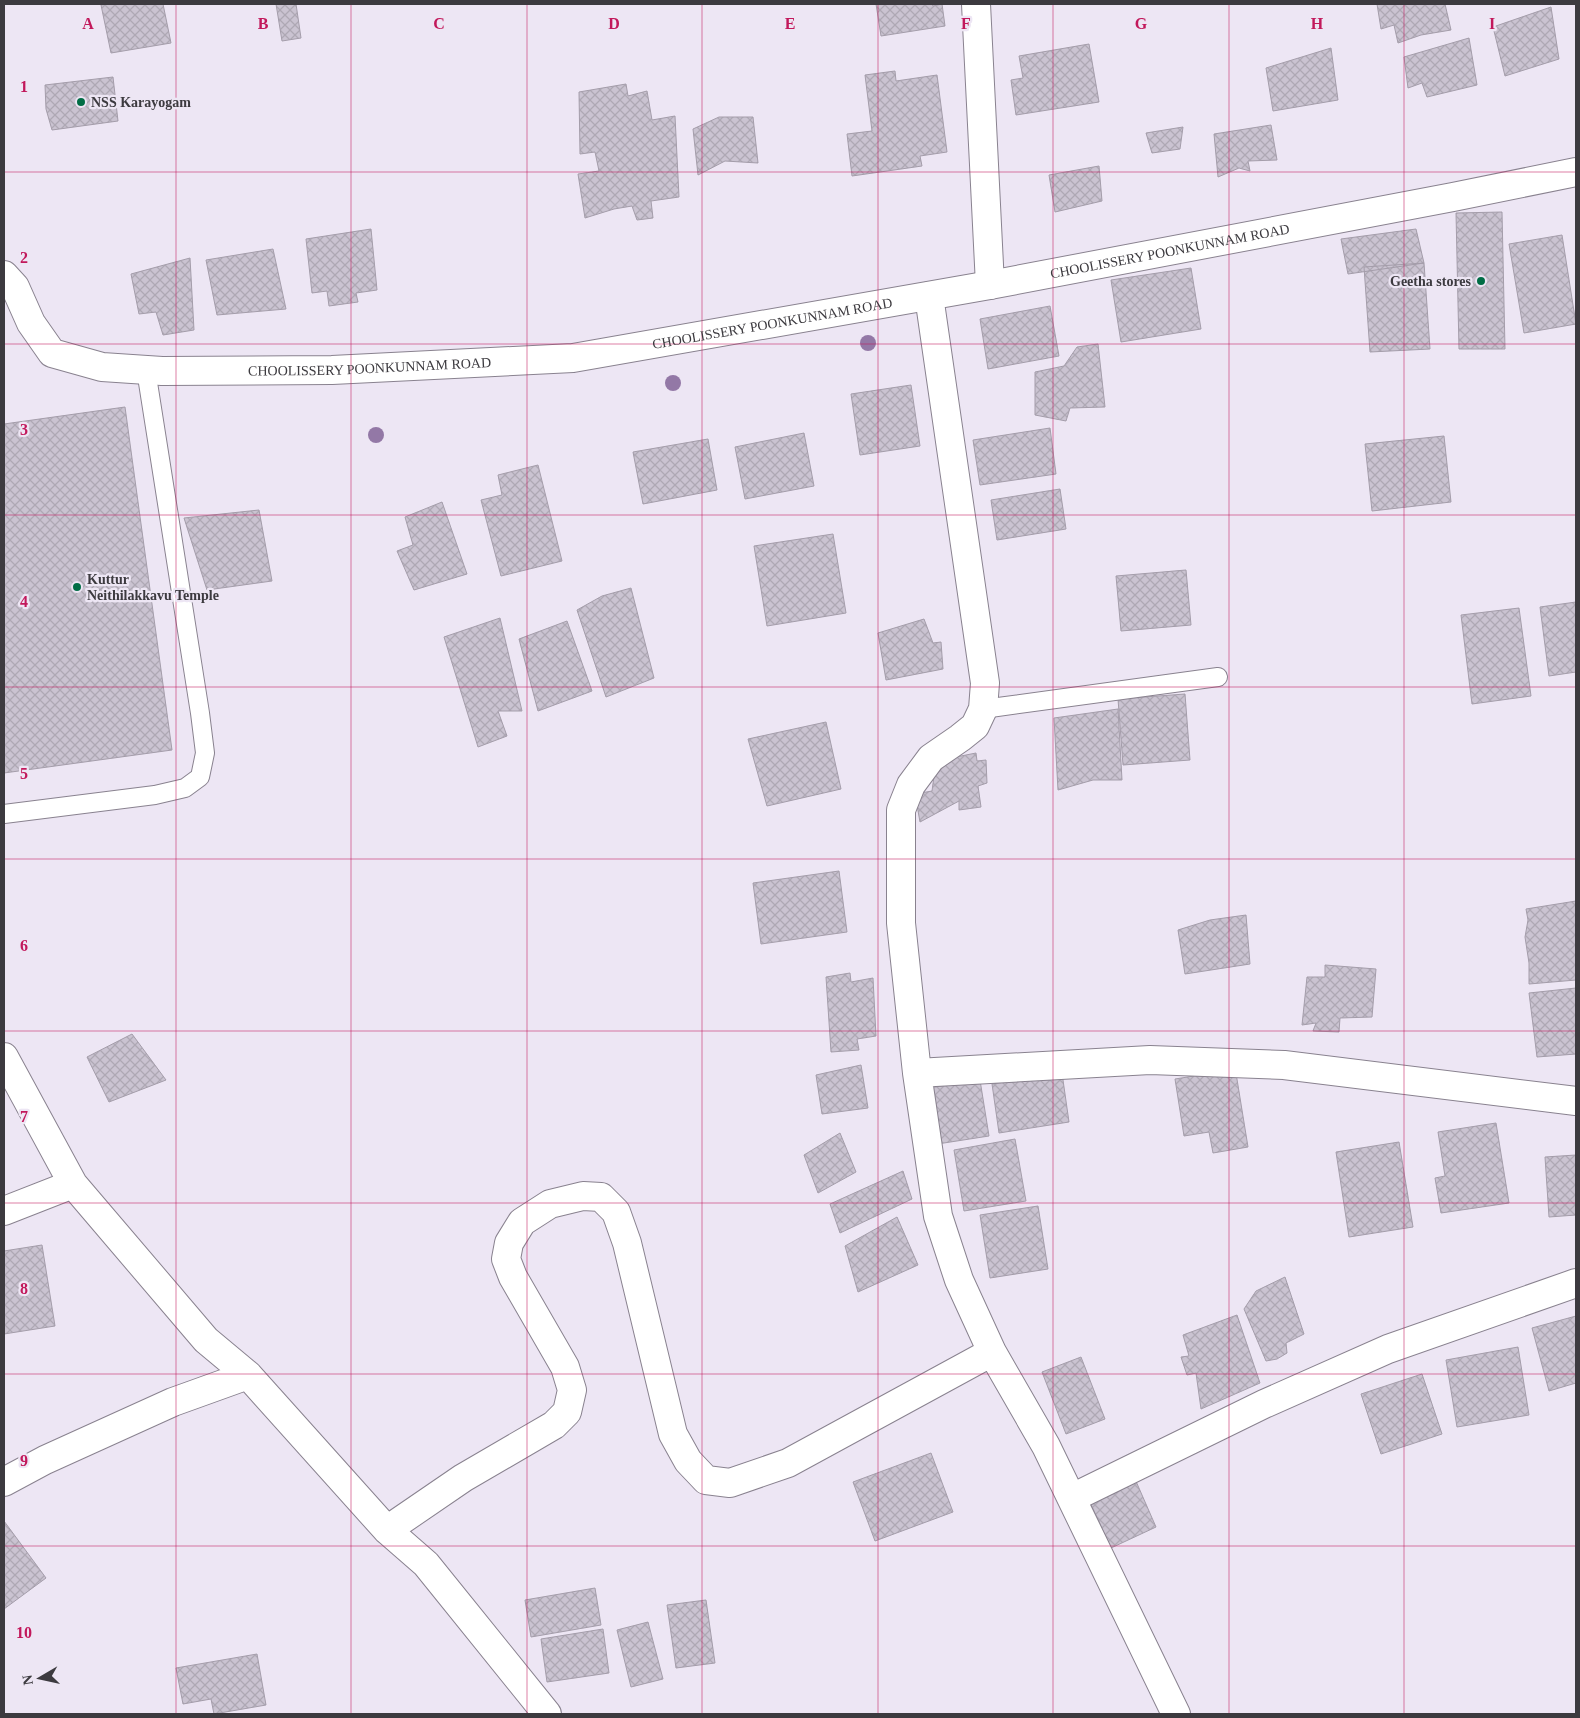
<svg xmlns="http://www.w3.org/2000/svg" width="1580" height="1718" viewBox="0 0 1580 1718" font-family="'Times New Roman',serif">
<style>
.building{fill:url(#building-cross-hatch);stroke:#a49daa}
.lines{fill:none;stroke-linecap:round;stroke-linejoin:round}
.service-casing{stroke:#89828f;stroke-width:20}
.minor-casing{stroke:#89828f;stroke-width:30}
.tertiary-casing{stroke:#89828f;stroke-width:30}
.service{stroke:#fff;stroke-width:18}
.minor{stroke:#fff;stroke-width:28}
.tertiary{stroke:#fff;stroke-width:28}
.tree{fill:#9378a6}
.grid{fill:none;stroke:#c2185b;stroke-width:1;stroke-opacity:0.55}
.poi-dot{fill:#006d45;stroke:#ede6f4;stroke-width:2}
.labels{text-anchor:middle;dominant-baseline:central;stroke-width:4.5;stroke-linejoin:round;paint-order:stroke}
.poi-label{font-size:14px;font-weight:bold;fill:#3c3a3f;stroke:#ede6f4;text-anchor:start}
.street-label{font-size:14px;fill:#3c3a3f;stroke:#ede6f4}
.grid-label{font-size:16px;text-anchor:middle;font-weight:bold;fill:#c2185b;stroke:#ede6f4;stroke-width:4.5;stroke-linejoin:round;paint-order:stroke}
</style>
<defs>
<pattern id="building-cross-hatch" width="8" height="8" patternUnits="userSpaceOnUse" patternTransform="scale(1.25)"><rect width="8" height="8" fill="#cac3d1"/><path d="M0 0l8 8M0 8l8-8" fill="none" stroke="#aea8b4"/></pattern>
</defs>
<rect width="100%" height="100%" fill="#ede6f4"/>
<path class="building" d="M108 4H163L171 43 111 53 101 5Z
M276 4H296L301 38 282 41Z
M876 4H932L933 6 942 4 945 26 881 36Z
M1377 4H1445L1451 30 1421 35 1398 43 1394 25 1381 29Z
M1551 7 1559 59 1505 76 1493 27Z
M1469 38 1477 85 1427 97 1422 83 1408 88 1404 57Z
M1089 44 1099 102 1016 115 1011 80 1023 78 1019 56Z
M1331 48 1338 100 1273 111 1266 68Z
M895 71 896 81 937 75 947 152 920 156 922 166 852 176 847 134 872 131 865 75Z
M113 77 118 121 52 130 46 109 45 85Z
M626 84 628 96 647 91 652 120 675 116 679 197 651 201 653 218 637 220 632 206 614 209 585 218 578 174 599 171 595 152 580 154 579 92Z
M719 117H753L758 163 725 161 698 175 693 129Z
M1271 125 1277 160 1248 161 1250 171 1239 168 1218 177 1214 134Z
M1183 127 1180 149 1152 153 1146 133Z
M1099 166 1102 201 1055 212 1049 175Z
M1502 212 1505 349H1459L1456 213Z
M371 229 377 290 356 293 358 302 329 306 327 291 312 293 306 239Z
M1416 229 1424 263 1348 274 1341 239Z
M1562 235 1576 324 1524 333 1509 244Z
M273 249 286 309 217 315 206 260Z
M190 258 194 330 163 335 156 312 139 314 131 274Z
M1424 263 1430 349 1370 352 1364 267Z
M1191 268 1201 329 1121 342 1111 280Z
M1050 306 1059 356 988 369 980 319Z
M1098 344 1105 407 1070 408 1066 421 1035 415V372L1064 366 1077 347Z
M911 385 920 446 860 455 851 394Z
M125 407 172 750 4 773V424Z
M1050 428 1056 474 980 485 973 440Z
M804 433 814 486 745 499 735 447Z
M1444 436 1451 502 1372 511 1365 444Z
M708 439 717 490 643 504 633 452Z
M538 465 562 561 501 576 481 500 502 495 498 475Z
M1060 489 1066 529 997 540 991 500Z
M442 502 467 574 414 590 397 551 413 545 405 517Z
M259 510 272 581 207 590 184 518Z
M833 534 846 613 767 626 754 546Z
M1186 570 1191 625 1121 631 1116 576Z
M631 588 654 678 606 697 577 610 602 596Z
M1576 602V672L1549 676 1540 607Z
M1519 608 1531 696 1472 704 1461 615Z
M500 618 522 711H498L507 736 478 747 444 637Z
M924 619 933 643 941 642 943 669 886 680 878 633Z
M567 621 592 691 538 711 519 639Z
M1185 694 1190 760 1123 765 1118 699Z
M1118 709 1122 780H1093L1058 790 1054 718Z
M826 722 841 789 767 806 748 739Z
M976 753 977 761 986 760 987 783 978 786 981 807 959 810V801L920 822 915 794 932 791 936 761Z
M839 871 847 932 761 944 753 883Z
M1576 901V980L1529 984V963L1525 937 1528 920 1526 909Z
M1246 915 1250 964 1185 974 1178 930 1210 920Z
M1325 965 1376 969 1372 1017 1340 1018 1339 1032 1313 1031 1316 1023 1302 1025 1307 977H1325Z
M850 973 851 982 873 978 876 1036 857 1039 859 1050 831 1052 826 977Z
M1576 988V1054L1537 1057 1529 993Z
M132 1034 166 1080 109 1102 87 1057Z
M1191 1058 1235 1067 1248 1147 1213 1153 1209 1132 1184 1136 1175 1079 1194 1076Z
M861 1065 868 1108 822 1114 816 1075Z
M1062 1073 1069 1122 999 1133 992 1084Z
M980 1080 989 1136 931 1145 922 1089Z
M1496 1123 1509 1203 1441 1213 1435 1178 1445 1176 1438 1132Z
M840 1133 856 1172 818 1193 804 1155Z
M1015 1139 1026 1201 964 1211 954 1150Z
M1399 1142 1413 1227 1349 1237 1336 1152Z
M1576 1155V1215L1549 1217 1545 1157Z
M903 1171 912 1199 840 1233 830 1204Z
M1038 1206 1048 1269 990 1278 980 1215Z
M897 1217 918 1265 858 1292 845 1246Z
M42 1245 55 1326 4 1334V1251Z
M1285 1277 1304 1334 1286 1343 1287 1353 1277 1359 1266 1361 1244 1309 1256 1291Z
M1237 1315 1260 1383 1201 1409 1196 1373 1187 1375 1181 1357 1189 1356 1183 1335Z
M1576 1316V1383L1549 1391 1532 1328Z
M1518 1347 1529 1415 1457 1427 1446 1360Z
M1081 1357 1105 1419 1066 1434 1042 1372Z
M1422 1374 1442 1434 1381 1454 1361 1394Z
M931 1453 953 1512 875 1541 853 1482Z
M1135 1479 1156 1527 1111 1548 1089 1500Z
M4 1521 46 1578 4 1609Z
M595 1588 601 1625 531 1637 525 1600Z
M706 1600 715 1663 676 1668 667 1605Z
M648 1622 663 1679 631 1687 617 1630Z
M603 1629 609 1673 547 1682 541 1639Z
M257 1654 266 1705 214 1714 211 1699 183 1704 176 1668Z"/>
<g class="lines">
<g class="service-casing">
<path id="service" d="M983 709 1218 677
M4 814 155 795 185 788 200 777 205 753 200 713 146 370"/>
</g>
<g class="minor-casing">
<path id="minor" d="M976 4 990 285
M929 296 985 683 983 709 975 726 960 738 931 758 911 785 901 810V923L917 1073 938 1216 959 1280 992 1352 1046 1446 1176 1714
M4 1057 73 1184 206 1340 248 1375 387 1530 426 1564 547 1714
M917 1073 1150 1060 1284 1065 1576 1101
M4 1211 73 1184
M4 1482 45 1460 173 1402 248 1375
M1072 1498 1264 1404 1388 1349 1576 1283
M387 1530 463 1478 554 1425 567 1412 572 1390 565 1367 513 1277 506 1259 509 1243 522 1222 550 1204 583 1196 601 1197 616 1212 627 1243 673 1434 688 1461 706 1480 730 1483 788 1463 992 1352"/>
</g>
<g class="tertiary-casing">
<g id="tertiary">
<path id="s1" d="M4 275 15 287 31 323 52 353 102 367 162 371 332 370 573 358 990 285 1453 197 1576 172"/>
</g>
</g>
<use href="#service" class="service"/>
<use href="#minor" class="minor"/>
<use href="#tertiary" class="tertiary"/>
</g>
<g class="tree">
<circle cx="868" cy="343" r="8"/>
<circle cx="673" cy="383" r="8"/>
<circle cx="376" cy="435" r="8"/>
</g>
<path class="grid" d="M176 4V1714M351 4V1714M527 4V1714M702 4V1714M878 4V1714M1053 4V1714M1229 4V1714M1404 4V1714M4 172H1576M4 344H1576M4 515H1576M4 687H1576M4 859H1576M4 1031H1576M4 1203H1576M4 1374H1576M4 1546H1576"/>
<g class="poi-dot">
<circle cx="81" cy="102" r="5"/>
<circle cx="1481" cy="281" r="5"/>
<circle cx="77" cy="587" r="5"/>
</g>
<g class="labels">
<g class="poi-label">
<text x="91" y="102">NSS Karayogam</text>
<text x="1471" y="281" text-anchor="end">Geetha stores</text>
<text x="87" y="579">Kuttur<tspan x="87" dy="16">Neithilakkavu Temple</tspan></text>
</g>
<g class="street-label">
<text stroke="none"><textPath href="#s1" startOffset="1222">CHOOLISSERY POONKUNNAM ROAD</textPath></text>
<text stroke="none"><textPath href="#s1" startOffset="818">CHOOLISSERY POONKUNNAM ROAD</textPath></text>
<text stroke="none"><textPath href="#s1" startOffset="412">CHOOLISSERY POONKUNNAM ROAD</textPath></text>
</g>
</g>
<g class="grid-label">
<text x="88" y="29">A</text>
<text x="263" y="29">B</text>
<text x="439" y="29">C</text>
<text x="614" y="29">D</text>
<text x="790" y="29">E</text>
<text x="966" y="29">F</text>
<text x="1141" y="29">G</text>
<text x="1317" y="29">H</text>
<text x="1492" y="29">I</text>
<text x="24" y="92">1</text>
<text x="24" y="263">2</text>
<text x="24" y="435">3</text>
<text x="24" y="607">4</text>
<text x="24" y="779">5</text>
<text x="24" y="951">6</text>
<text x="24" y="1122">7</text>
<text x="24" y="1294">8</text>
<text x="24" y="1466">9</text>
<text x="24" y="1638">10</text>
</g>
<rect width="1580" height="1718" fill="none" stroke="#3c3a3f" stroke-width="10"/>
<g transform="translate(40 1678) rotate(261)" stroke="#ede6f4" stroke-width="4" paint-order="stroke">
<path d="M0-4L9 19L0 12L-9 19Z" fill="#3c3a3f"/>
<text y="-8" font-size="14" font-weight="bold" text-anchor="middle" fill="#3c3a3f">N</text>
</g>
</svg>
